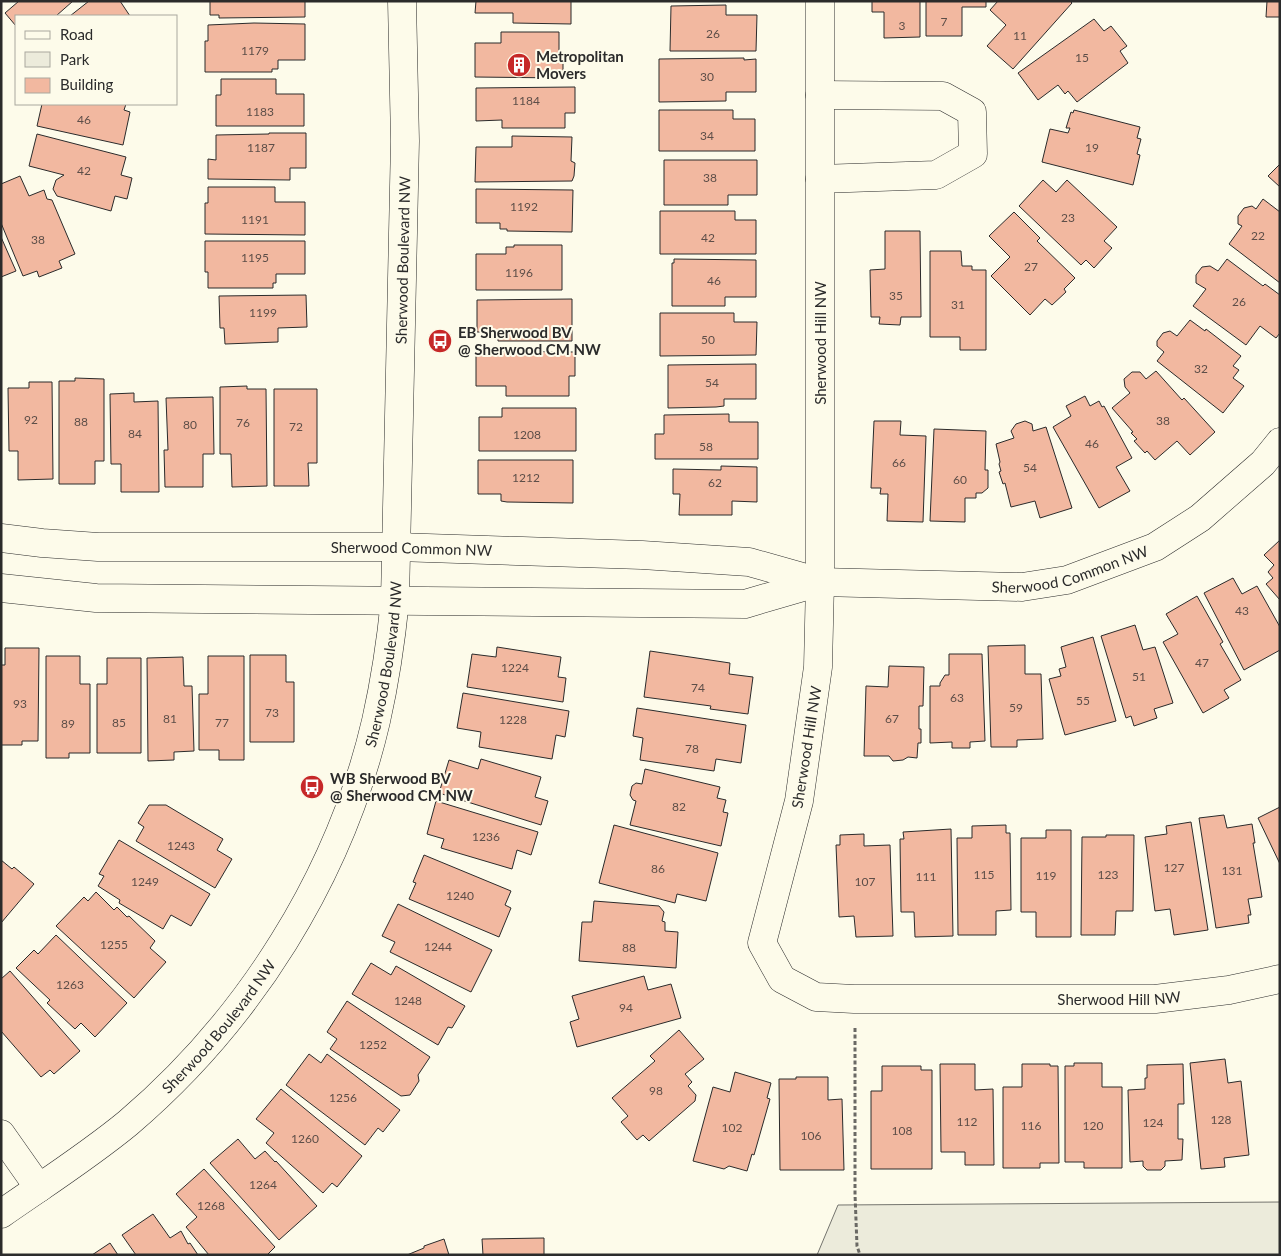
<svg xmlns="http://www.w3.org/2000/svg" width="1281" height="1256" viewBox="0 0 1281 1256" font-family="Lato,sans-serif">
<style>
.green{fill:#ecebdb;stroke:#74746e}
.building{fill:#f2b8a0;stroke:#2b2b2b}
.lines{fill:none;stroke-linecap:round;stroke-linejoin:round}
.minor-casing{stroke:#2b2b2b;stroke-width:29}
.tertiary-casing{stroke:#2b2b2b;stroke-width:29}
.path{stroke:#6a6964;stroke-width:3;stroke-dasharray:4 2.5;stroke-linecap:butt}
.minor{stroke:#fdfbea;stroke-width:28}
.tertiary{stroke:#fdfbea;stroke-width:28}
.labels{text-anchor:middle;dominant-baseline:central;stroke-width:4;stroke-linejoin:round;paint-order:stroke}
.number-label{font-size:12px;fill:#5d4e48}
.poi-label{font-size:15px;font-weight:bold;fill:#2b2b2b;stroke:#fdfbea;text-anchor:start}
.street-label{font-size:15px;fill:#2b2b2b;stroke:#fdfbea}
</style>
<rect width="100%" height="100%" fill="#fdfbea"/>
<path class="green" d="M1280 1202V1255H817L838 1205Z"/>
<path class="building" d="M19 1H73L56 16H16V26L5 13Z
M89 1H120L130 16H70Z
M210 1H305V17L219 18V15H210Z
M476 1H571V24L513 23V13H475Z
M872 1H920V37L884 38V12H872Z
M926 1H986V7H962V36H926Z
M998 1H1070L1072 3 1013 69 987 46 1006 25 990 10Z
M1267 1H1280V17H1266Z
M726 5V15H757L756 51H670L671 6Z
M1094 19 1104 31 1111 26 1127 46 1120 51 1128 63 1077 102 1068 91 1065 94 1058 85 1038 100 1018 73Z
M254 23 305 24V60H278V69H272V72H205V41H208V25Z
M501 32H559V53H563V78L475 77V43H501Z
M744 58V60L756 59V92H726V101L659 102V59Z
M221 79H276V94H304V126H216V95H221Z
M575 87V113H565V128H502V120L476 121V88Z
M42 104H126L124 110 130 112 123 145 37 126Z
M659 110H733V119H755V151H659Z
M1074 110 1140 127 1137 138 1141 139 1137 154 1140 155 1133 185 1042 162 1050 129 1068 133 1070 128H1066L1071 112 1073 113Z
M269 133H306V168H290V180L208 179V159L216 160V135L269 134Z
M37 134 126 157 121 175 132 178 127 199 115 196 111 211 57 196 53 189 56 180 64 175 29 166Z
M512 136 572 137 571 161 575 163 574 176 572 181 475 182 476 147H512Z
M664 160H757V195H728V205H664Z
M1280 164V187L1268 176Z
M20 176 29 196 44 190 47 199 52 200 75 254 59 261 62 268 39 277 37 271 23 276 1 223V184Z
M1043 180 1056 192 1067 180 1117 227 1104 241 1112 248 1094 268 1086 260 1081 265 1019 206Z
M208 187H275V202H305V235L205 234V203H208Z
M476 189 573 190 572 232 507 231V229H500V223H476Z
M1263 199 1280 212V283L1229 244 1242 226 1238 224V216L1244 208 1252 206 1256 209Z
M660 211H735V220H756V254H660Z
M1014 212 1040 238 1037 241 1075 278 1064 289 1066 292 1052 305 1045 299 1030 315 991 276 1010 257 989 236Z
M885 231H920L921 317H901L900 325 879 324 880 317H871L870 270 885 269Z
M1 237 16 271 1 277Z
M205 241H305V274H276V283H273V288H208V272H205Z
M514 245H562V290H476V254H506V247H514Z
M930 251H961L962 266H972V270H986V350H960V337H930Z
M674 259 756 260V297H725V306H672V263H674Z
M1227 259 1263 286 1265 284 1280 295V333L1276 338 1260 326 1246 345 1193 306 1206 289 1196 283V275L1202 267 1210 266 1218 271Z
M306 295 307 327 278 328V342L225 344 224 328H220L219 296Z
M572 299V341H498V332H477V300Z
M660 313H734V322H757L756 355 660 356Z
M1190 320 1205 331 1206 329 1241 356 1233 366 1239 370 1233 378 1244 386 1223 413 1157 361 1164 352 1157 346V341L1163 333 1170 331 1177 336Z
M476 351 575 352V376H569V396H506V386H476Z
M756 364V399H724V406L716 407 668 408V365Z
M1156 371 1182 400 1184 398 1215 432 1190 455 1177 441 1155 460 1147 451 1145 453 1134 441 1137 439 1131 433 1133 432 1112 408 1130 393 1125 387 1124 379 1132 372H1140L1146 379Z
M75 378 104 379V461H95V484H59V381H75Z
M29 382H52L53 479 18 480V451H9L8 388H29Z
M247 386V389H266L267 486 232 487 231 454H220V387Z
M274 389H317V463H308L309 486H274Z
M134 393V402L158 401 159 492H121V464H111L110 394Z
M1085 396 1090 406 1099 401 1102 407 1104 406 1132 458 1116 467 1130 491 1099 508 1053 427 1071 416 1066 406Z
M213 397 214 454H203V487H165L164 450H168L166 398Z
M502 408H576V451H479V417H502Z
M729 414V422H758V459H655V434H664V415Z
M874 421H901L900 435 926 436 923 522 887 521 888 494H880L881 488H871Z
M1025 421 1032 424 1033 431 1046 427 1072 508 1040 518 1035 501 1011 507 1005 483 1003 484 999 472 1001 471 999 464 1000 462 996 444 1014 438 1011 431 1016 424Z
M934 429 986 431 985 470H988V488L982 493H976V498H965V522L930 521Z
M478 460H573V503L507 502 501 501V494H478Z
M721 466 757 467V502L732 501V515H679L680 494H673V469L721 470Z
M1280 540V600L1266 584 1273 578 1268 572 1274 565 1264 555Z
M1233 578 1242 594 1257 586 1280 627V650L1244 670 1204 593Z
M1197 596 1223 642 1220 644 1241 680 1224 690 1229 698 1203 713 1163 642 1178 634 1166 614Z
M1135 625 1143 650 1155 647 1173 703 1154 709 1157 718 1134 726 1131 716 1126 718 1101 636Z
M1093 637 1116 721 1065 735 1049 679 1061 676 1059 669 1066 667 1061 647Z
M1025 645V674H1041L1043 739 1017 740V747H991L988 646Z
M497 647 561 657 558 677 566 678 563 702 467 687 472 654 496 657Z
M5 648H39L38 741H22V745H1V665H5Z
M650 651 730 663 729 674 753 677 748 714 710 709 711 706 644 697Z
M949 654H982L985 741 970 742V748H952V742L930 743V686H940V683L945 675H949Z
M250 655H286V682H294V742H250Z
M46 656H80V684H90V753H69V758H46Z
M208 656H244V760H219V750H199V694H208Z
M183 657 184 686H192L194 751 174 752V760L148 761 147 658Z
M107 658H141V753H97V684H107Z
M889 666 924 667 923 706H919V729H921V743H918L917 758 908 757 903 760 893 761 889 756H864L866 686 888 687Z
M463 693 569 711 565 737 556 735 552 759 479 747 481 732 457 728Z
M637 708 746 725 741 763 716 759 714 771 640 760 643 738 633 736Z
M481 759 541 777 535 797 548 801 541 825 439 793 449 760 478 769Z
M645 769 720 787 717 798 726 800 723 812 728 813 721 846 630 825 636 801 633 800 630 795 632 786 636 783 642 784Z
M436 801 538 832 531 855 517 850 512 869 441 848 444 839 427 834Z
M149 805H166L223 839 217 850 232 859 215 888 136 841 144 827 138 823Z
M1280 807V864L1258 818Z
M1224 815 1227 828 1252 824 1255 843H1253L1262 897 1248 899 1251 915H1248L1249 923 1216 928 1199 818Z
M1191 822 1208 930 1174 935 1170 909 1155 911 1145 837 1167 834 1166 826Z
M614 825 718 853 706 901 677 894 675 903 599 883Z
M1006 825V833H1010L1011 910 996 911V935H958L957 838H972V826Z
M951 829 953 936 915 937 914 912H901L900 839H904L903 832Z
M1046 830H1071V937H1036V912H1021V838H1046Z
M864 834V846L890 845 893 936 856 937 854 916 839 917 836 845H840V835Z
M1106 835H1134L1133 911H1116L1115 935H1081L1082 837H1106Z
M119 840 210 894 191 926 171 915 163 929 119 903 120 900 98 886 104 876 99 874Z
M424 855 511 891 505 905 511 908 499 937 409 899 416 883 413 882Z
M1 860 12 869 14 867 34 884 1 923Z
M96 892 114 910 117 907 127 917 129 916 155 941 150 948 166 962 134 998 56 926 84 897 88 901Z
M594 901 659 906 664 912 662 921 665 922V931L678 932 676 968 579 961 582 922H592Z
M398 904 492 950 471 992 390 952 395 942 382 936Z
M56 935 127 1003 95 1037 81 1023 75 1029 47 1003 50 1000 16 968 34 950 38 954Z
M371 963 391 975 396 966 465 1006 452 1028 448 1027 438 1045 352 994Z
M10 971 80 1051 54 1074 50 1070 41 1077 1 1031V979Z
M644 976 648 990 671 984 681 1018 577 1047 570 1022 579 1019 572 996Z
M347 1001 430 1057 418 1075 419 1081 410 1095 401 1096 330 1049 337 1039 327 1032Z
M679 1030 704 1059 685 1074 692 1082 688 1086 696 1095 695 1101 649 1141 643 1135 637 1140 621 1122 628 1116 612 1098 655 1061 650 1056Z
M309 1054 321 1063 327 1054 400 1110 383 1132 378 1128 365 1145 286 1085Z
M1225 1059 1228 1083 1241 1081 1249 1155 1224 1158 1225 1167 1201 1169 1190 1063Z
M1074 1063H1102V1087H1122V1168H1084V1162H1065V1066H1074Z
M940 1064H975V1090L993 1089 994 1165H965V1152H941Z
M1022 1064H1050V1066H1058L1059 1163H1040V1168H1003V1087H1022Z
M1183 1064 1184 1104H1178V1139H1183L1182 1160 1165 1161V1166L1161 1170H1147L1143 1166V1161L1130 1162 1128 1090 1145 1089V1078H1147V1065Z
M882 1066H921V1070H932V1169H871V1091H882Z
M735 1072 771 1083 767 1098 770 1099 754 1155 752 1154 747 1171 729 1166 724 1169 693 1161 713 1087 730 1092Z
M796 1077H828V1100L842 1099 844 1170H780L779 1079H796Z
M281 1089 362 1156 337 1187 332 1183 323 1193 266 1143 274 1133 256 1119Z
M238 1139 255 1159 265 1151 275 1162 276 1161 317 1206 279 1240 210 1163Z
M204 1169 275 1247 267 1255H209L186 1227 197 1217 176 1194Z
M153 1214 170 1238 181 1231 188 1244 190 1243 198 1255H136L122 1235Z
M544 1238V1255H483L482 1239Z
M444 1239 449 1255H407L424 1248V1246Z
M110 1243 118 1255H92Z"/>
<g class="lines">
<g class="minor-casing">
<g id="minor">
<path id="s1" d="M820 1V582L818 667 799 801 762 943 782 979 816 997 854 999H1155L1229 990 1280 979"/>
<path d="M820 95 943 96 972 112 973 154 936 175 820 179"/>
<path id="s2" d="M1 538 42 543 98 547H397L642 555 749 562 820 582 1022 587 1067 580 1155 547 1200 518 1263 463 1280 442"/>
<path d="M1 588 96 598 745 604 820 582"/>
<path d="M1 1134 39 1188"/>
</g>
</g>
<g class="tertiary-casing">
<g id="tertiary">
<path id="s3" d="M1 1214C44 1184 88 1156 128 1123 249 1020 340 876 376 721 385 681 391 641 395 600L405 141 402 1"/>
</g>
</g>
<path class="path" d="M855 1028V1194L857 1246 860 1255"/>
<use href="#minor" class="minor"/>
<use href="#tertiary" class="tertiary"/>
</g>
<defs>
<g id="building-disc" transform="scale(1.25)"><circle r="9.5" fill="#c62828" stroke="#fdfbea"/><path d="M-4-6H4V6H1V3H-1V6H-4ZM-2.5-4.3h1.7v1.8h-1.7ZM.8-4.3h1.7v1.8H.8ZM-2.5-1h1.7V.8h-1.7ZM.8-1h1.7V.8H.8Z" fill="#fff"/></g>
<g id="bus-disc" transform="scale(1.25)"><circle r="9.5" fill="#c62828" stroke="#fdfbea"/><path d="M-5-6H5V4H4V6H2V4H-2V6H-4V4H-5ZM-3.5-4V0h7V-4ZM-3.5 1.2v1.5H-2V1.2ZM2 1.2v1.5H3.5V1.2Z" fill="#fff"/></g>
</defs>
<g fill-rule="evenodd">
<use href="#building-disc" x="519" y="65"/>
<use href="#bus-disc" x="440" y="341"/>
<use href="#bus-disc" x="312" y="787"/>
</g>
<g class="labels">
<g class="number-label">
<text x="944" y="21">7</text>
<text x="902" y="25">3</text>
<text x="713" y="33">26</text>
<text x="1020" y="35">11</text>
<text x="255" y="50">1179</text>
<text x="1082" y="57">15</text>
<text x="707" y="76">30</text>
<text x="526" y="100">1184</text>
<text x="260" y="111">1183</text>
<text x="84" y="119">46</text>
<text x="707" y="135">34</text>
<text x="261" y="147">1187</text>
<text x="1092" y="147">19</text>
<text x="84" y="170">42</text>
<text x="710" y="177">38</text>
<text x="524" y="206">1192</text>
<text x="1068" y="217">23</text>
<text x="255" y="219">1191</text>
<text x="1258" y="235">22</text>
<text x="708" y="237">42</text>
<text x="38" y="239">38</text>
<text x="255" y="257">1195</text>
<text x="1031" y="266">27</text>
<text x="519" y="272">1196</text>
<text x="714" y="280">46</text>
<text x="896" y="295">35</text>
<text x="1239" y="301">26</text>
<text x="958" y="304">31</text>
<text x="263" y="312">1199</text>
<text x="708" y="339">50</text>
<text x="1201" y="368">32</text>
<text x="712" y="382">54</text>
<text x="31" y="419">92</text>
<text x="1163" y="420">38</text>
<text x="81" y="421">88</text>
<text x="243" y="422">76</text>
<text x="190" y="424">80</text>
<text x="296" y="426">72</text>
<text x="135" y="433">84</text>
<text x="527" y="434">1208</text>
<text x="1092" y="443">46</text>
<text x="706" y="446">58</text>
<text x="899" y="462">66</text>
<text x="1030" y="467">54</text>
<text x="526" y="477">1212</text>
<text x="960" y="479">60</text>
<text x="715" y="482">62</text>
<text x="1242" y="610">43</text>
<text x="1202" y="662">47</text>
<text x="515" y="667">1224</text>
<text x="1139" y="676">51</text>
<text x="698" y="687">74</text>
<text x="957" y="697">63</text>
<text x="1083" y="700">55</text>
<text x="20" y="703">93</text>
<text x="1016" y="707">59</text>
<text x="272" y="712">73</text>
<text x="170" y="718">81</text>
<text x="892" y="718">67</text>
<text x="513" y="719">1228</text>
<text x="119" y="722">85</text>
<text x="222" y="722">77</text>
<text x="68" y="723">89</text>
<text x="692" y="748">78</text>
<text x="679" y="806">82</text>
<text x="486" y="836">1236</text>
<text x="181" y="845">1243</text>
<text x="1174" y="867">127</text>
<text x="658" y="868">86</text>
<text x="1232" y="870">131</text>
<text x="984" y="874">115</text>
<text x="1108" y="874">123</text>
<text x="1046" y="875">119</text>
<text x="926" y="876">111</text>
<text x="145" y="881">1249</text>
<text x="865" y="881">107</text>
<text x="460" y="895">1240</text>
<text x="114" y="944">1255</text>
<text x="438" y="946">1244</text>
<text x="629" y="947">88</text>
<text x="70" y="984">1263</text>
<text x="408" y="1000">1248</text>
<text x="626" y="1007">94</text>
<text x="373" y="1044">1252</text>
<text x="656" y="1090">98</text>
<text x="343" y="1097">1256</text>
<text x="1221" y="1119">128</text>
<text x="967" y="1121">112</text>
<text x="1153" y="1122">124</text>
<text x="1031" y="1125">116</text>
<text x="1093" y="1125">120</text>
<text x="732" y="1127">102</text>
<text x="902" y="1130">108</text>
<text x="811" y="1135">106</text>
<text x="305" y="1138">1260</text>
<text x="263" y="1184">1264</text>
<text x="211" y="1205">1268</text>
</g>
<g class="poi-label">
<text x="536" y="56">Metropolitan<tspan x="536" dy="17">Movers</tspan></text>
<text x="458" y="332">EB Sherwood BV<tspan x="458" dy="17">@ Sherwood CM NW</tspan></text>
<text x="330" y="778">WB Sherwood BV<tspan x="330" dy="17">@ Sherwood CM NW</tspan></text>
</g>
<g class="street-label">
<text stroke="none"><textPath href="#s3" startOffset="1099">Sherwood Boulevard NW</textPath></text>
<text transform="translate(820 343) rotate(-90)">Sherwood Hill NW</text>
<text stroke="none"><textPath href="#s2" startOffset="411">Sherwood Common NW</textPath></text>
<text stroke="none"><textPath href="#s2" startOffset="1075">Sherwood Common NW</textPath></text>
<text stroke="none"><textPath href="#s3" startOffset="694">Sherwood Boulevard NW</textPath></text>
<text transform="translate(806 747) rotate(-81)">Sherwood Hill NW</text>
<text stroke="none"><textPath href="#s1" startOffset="1331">Sherwood Hill NW</textPath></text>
<text stroke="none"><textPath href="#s3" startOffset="289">Sherwood Boulevard NW</textPath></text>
</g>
</g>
<rect width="1281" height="1256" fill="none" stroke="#2b2b2b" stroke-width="5"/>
<rect x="15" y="15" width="162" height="90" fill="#fdfbea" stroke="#a9a89e"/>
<rect x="25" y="31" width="25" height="8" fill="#fdfbea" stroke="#a9a89e"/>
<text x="60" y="40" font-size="15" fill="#2b2b2b">Road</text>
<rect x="25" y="52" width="25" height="15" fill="#ecebdb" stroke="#a9a89e"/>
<text x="60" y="65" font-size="15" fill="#2b2b2b">Park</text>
<rect x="25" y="78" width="25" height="15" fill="#f2b8a0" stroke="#a9a89e"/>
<text x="60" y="90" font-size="15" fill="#2b2b2b">Building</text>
</svg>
